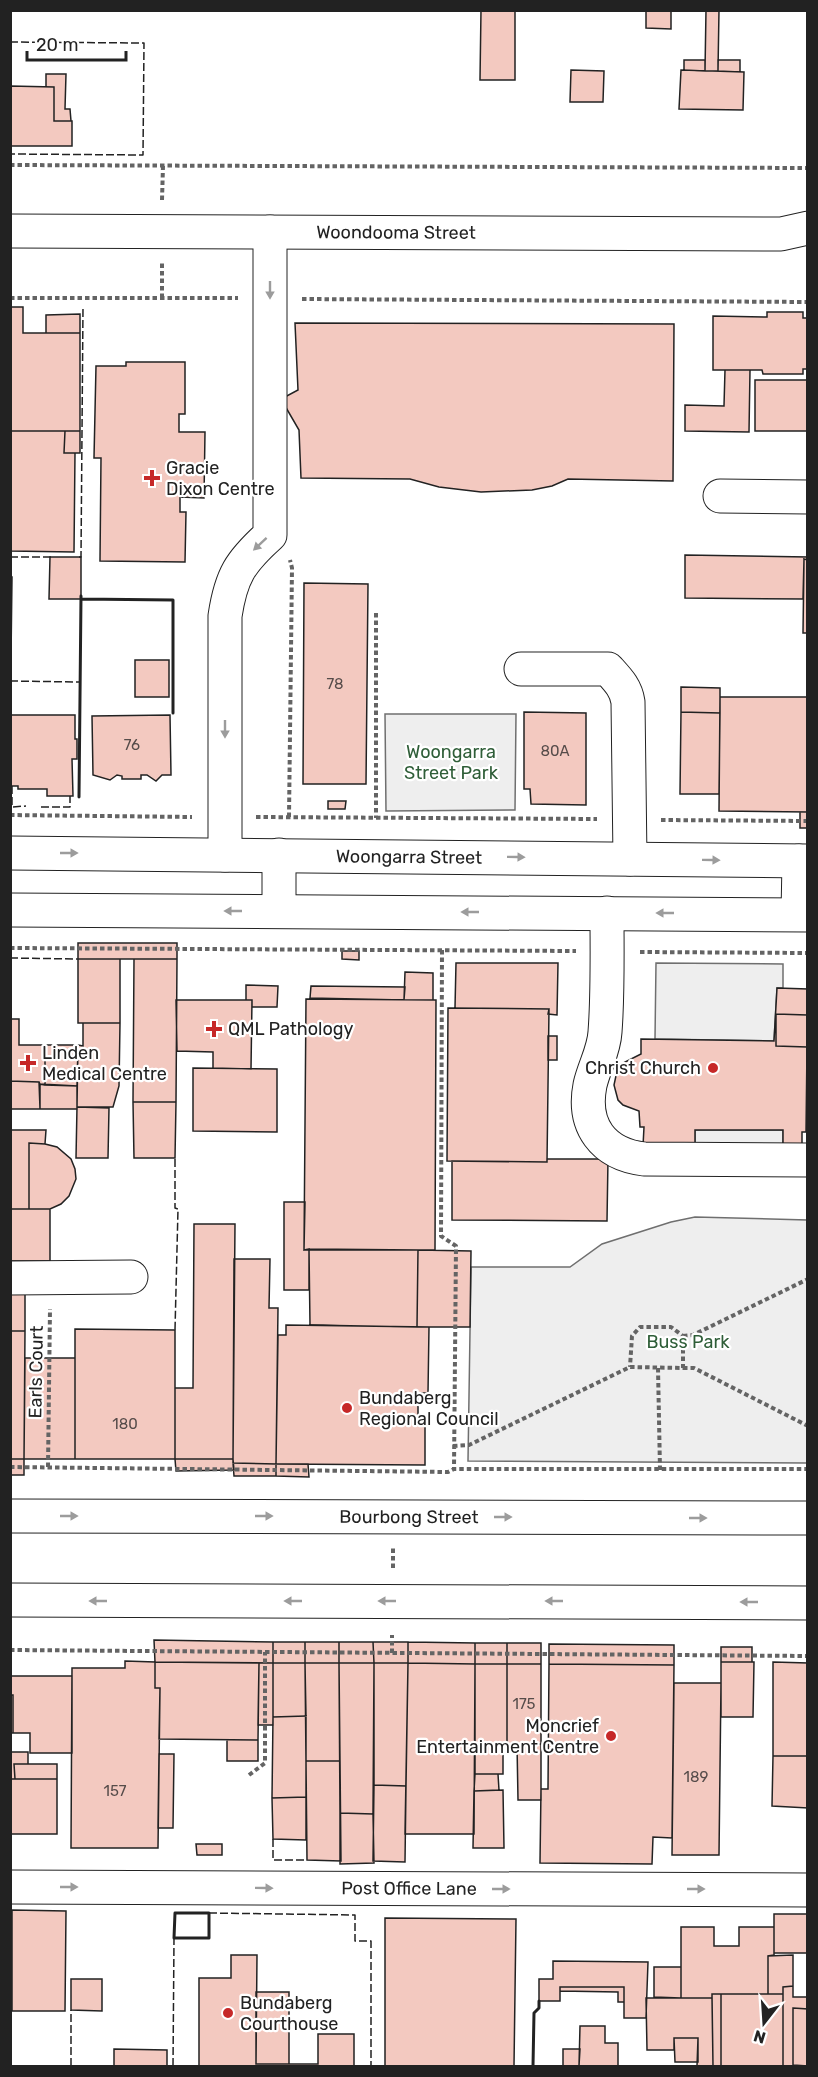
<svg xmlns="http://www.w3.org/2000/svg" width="818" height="2077" viewBox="0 0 818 2077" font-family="Rubik,sans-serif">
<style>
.green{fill:#eee;stroke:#6f6f6f;stroke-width:1.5}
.building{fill:#f3c9c0;stroke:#222;stroke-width:1.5}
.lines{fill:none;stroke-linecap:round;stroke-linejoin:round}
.minor-casing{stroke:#222;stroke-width:35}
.major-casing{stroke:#222;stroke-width:35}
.path{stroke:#646464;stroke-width:4;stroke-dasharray:4.5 3;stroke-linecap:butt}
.minor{stroke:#fff;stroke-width:33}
.major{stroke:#fff;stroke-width:33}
.fence{stroke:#222;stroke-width:1.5;stroke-dasharray:8 3;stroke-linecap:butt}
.wall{stroke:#222;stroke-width:3}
.oneway{fill:#9c9c9c}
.poi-dot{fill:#c62828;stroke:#fff;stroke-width:2}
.labels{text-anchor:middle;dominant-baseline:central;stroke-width:4.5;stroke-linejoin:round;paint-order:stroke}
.number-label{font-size:15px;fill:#564c4a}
.street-label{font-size:18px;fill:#222;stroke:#fff}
.poi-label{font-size:18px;fill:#222;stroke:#fff;text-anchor:start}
.park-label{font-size:18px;fill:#2f5e38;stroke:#fff}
</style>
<rect width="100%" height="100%" fill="#fff"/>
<path class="green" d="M385 714H516L515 810 386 811Z
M656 963 783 964V988H777L774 1041 655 1039Z
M695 1130H783V1148H695Z
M695 1217 807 1220V1463L468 1461 471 1267H570L602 1244 671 1222Z"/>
<path class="building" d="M481 10H515V80H480Z
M646 10H671V29L646 28Z
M706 10H719L718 71H705Z
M684 60H705V71L684 70Z
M718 60H740V72L718 71Z
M571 70 604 71 603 102H570Z
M681 70 744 72 743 110 679 109Z
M46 74H66L65 109H70L71 121H54V87H46Z
M10 86 54 87V121H72V146H10Z
M10 307H23V333H80V431H10Z
M767 312H803V318H808V369H803V374H763L762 370H713V316L767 317Z
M80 314V333H46V315Z
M295 323 674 324 673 481 568 479 552 486 532 490 481 492 439 487 410 479 301 478 299 430 281 399 298 390Z
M126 362H185V414H179V432H205L204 498 180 497V512H186L185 562 100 561 101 458H94L96 366H126Z
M725 370H750L749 432 685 431V405L724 406Z
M755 380H808V431H755Z
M10 431H65L64 453H75L74 552 10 551Z
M65 431H80V453H64Z
M685 555 808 557V560L804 559 803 599 685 598Z
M50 557H81V599H49Z
M804 559 808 560V633H803Z
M10 577H12L11 659H10Z
M304 583 368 584 366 784H303Z
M135 660H169V697H135Z
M681 687 720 688V713L681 712Z
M720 697H808V812L719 811Z
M524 712 586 713V805L531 804 530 789H524Z
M681 712 720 713 719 794H680Z
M10 715H75V739H77V759H72L73 796H47V789H18V786H10Z
M170 715 171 775H162L156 781 147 775H141V779H122V776L117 775 110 780 93 775 92 716Z
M328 801H346L345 809H328Z
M800 812H808V828H800Z
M78 943H177V959H78Z
M342 951H359V960L342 959Z
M78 959H120V1023H78Z
M134 959H177L176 1102H133Z
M456 963H558L557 1015 548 1014 549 1009 455 1008Z
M405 972 433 973V1000H404Z
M246 985 278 986 277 1007H252V1000H246Z
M311 986 405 987 404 1000 310 998Z
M777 988 808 989 807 1015 776 1014V1046L807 1047 806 1132H802V1146H783V1130H695V1148L643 1146 644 1127H640L639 1111 623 1105 618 1100 614 1085 617 1071 623 1063 641 1054V1039L774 1041Z
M306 999 436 1000 435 1250H304Z
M176 1000H252L251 1069 213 1068V1052L177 1051Z
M448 1008 549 1009 547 1162 447 1161Z
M776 1014 807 1015V1047L776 1046Z
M10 1019H19V1045H45V1085L40 1084 39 1082 10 1081Z
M83 1023H120L119 1086 113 1107H77L78 1045 83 1046Z
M548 1036H557V1060H548Z
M45 1045H78L77 1086 45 1085Z
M193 1068 277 1069V1132L193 1131Z
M10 1081 39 1082 40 1109H10Z
M40 1084 77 1086V1109H40Z
M133 1102H176L175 1158H134Z
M77 1107 109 1108 108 1158H76Z
M10 1130H46L45 1144 29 1143V1209H10Z
M29 1143 45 1144 57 1147 71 1159 75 1169 76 1179 69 1196 61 1204 50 1209H29Z
M547 1159H608L607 1221 452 1220V1161L547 1162Z
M284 1202H305L304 1250 309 1249V1290H284Z
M10 1209H50V1261H10Z
M194 1224H235L233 1459H175V1388H193Z
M309 1249 418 1250 417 1327 310 1325Z
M418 1250 471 1251 470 1327H417Z
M234 1259H270L269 1308H278L276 1464 233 1463Z
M10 1291H25V1331H10Z
M286 1325 429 1327 428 1393H418V1423H425V1465L276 1464 278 1335H286Z
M75 1329 175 1330V1459H75Z
M10 1331H25L24 1459H10Z
M25 1358H75V1459H24Z
M10 1459H24V1475H10Z
M175 1459H233L234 1470 176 1471Z
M233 1463 276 1464V1476H234Z
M276 1464H308L309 1477 276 1476Z
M154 1640 273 1642V1663L155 1662Z
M273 1642H305V1663H273Z
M305 1642H339V1663H305Z
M339 1642H373L374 1663H339Z
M373 1642H408V1663H374Z
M408 1642 475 1643V1664L408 1663Z
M475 1643H507V1664H475Z
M507 1643H541V1664H507Z
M549 1644 674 1645V1665L549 1664Z
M721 1647H752V1662H721Z
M125 1661 155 1662V1688H160L158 1848H71L72 1668H125Z
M155 1662 259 1663 258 1740 159 1739 160 1688H155Z
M721 1662H754L753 1717H721Z
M773 1662 808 1663V1756H773Z
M259 1663H273V1725H258Z
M273 1663H305L306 1716 273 1717Z
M305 1663H339L340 1761H306Z
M339 1663H374L373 1814 340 1813Z
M374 1663H408L406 1786 374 1785Z
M408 1663 475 1664 474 1834H405Z
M475 1664H507V1744H503V1774H475Z
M507 1664H541V1744H507Z
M549 1664 674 1665 672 1838 653 1837 652 1864 540 1863 541 1789H548Z
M10 1676H72V1753H30V1733H13V1695H10Z
M674 1683H721L719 1855H672Z
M10 1695H13V1733H10Z
M306 1716V1797L272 1798 273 1717Z
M227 1740H258V1761H227Z
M517 1744H541V1800H518Z
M10 1752H28V1764H14L15 1779H10Z
M159 1754H174L173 1828H158Z
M773 1756H808V1808L772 1806Z
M306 1761H340L341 1861 307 1860Z
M14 1764H57V1779H15Z
M475 1774H498L499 1790 474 1791Z
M10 1779H57V1834H10Z
M374 1785 406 1786 405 1862 373 1861Z
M503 1790 504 1848H473L474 1791Z
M306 1797V1840L273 1839 272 1798Z
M340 1813 373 1814 374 1863 340 1864Z
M196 1844H222V1855H197Z
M12 1910 66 1911 65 2011H12Z
M774 1914H808V1953H774Z
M385 1918 516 1919 514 2066H385Z
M681 1927H714V1946H739V1927H774V1955L768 1956V1994H712V1998H681Z
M231 1955H257L256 2064H318V2034H354V2066H199V1978H231Z
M793 1955V1986L783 1987V1994H768V1956Z
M553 1961 648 1962 646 2018H624V1987H560V2001H539V1979H553Z
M654 1967H681V1998L654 1997Z
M71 1979H102V2011L71 2010Z
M793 1986V1997H808V2009L793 2008V2066H783V1987Z
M560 1987H624V2002H618V1992L560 1991Z
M256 1992H289V2064H256Z
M712 1994H721V2066H713Z
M721 1994H783V2066H721Z
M646 1998H712L713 2066H697L698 2038H674V2050H647Z
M793 2008 808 2009V2066L793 2065Z
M580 2026H605V2043H618V2066H579Z
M674 2038H698V2062H675Z
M114 2049 167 2050V2066H114Z
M563 2049H580L579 2066H563Z"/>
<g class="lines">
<g class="minor-casing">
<g id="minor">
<path id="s1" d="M10 231 781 234 808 228"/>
<path d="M720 496 808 497"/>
<path d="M521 669H608C618 680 626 688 628 702L630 859"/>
<path id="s2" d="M10 853 808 861"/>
<path d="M225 855V616C231 576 240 562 270 535V232"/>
<path d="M279 855V911"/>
<path d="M10 910 808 915"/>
<path d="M607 913C607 952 608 993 605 1032 604 1051 594 1067 590 1085 582 1126 603 1154 644 1159L808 1160"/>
<path d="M798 914 799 861"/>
<path d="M10 1278 131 1277"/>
<path id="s3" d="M10 1887 808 1890"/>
</g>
</g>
<g class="major-casing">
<g id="major">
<path id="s4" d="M10 1516 808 1518"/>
<path d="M10 1600 808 1603"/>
</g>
</g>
<path class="path" d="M10 165 808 168
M162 200 163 166
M10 298H238
M162 298V263
M302 299 808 302
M376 613V818
M10 815 192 817
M256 817 597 819
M289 817 292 568 290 560
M661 820 808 821
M10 948 576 951
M442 950 441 1236 456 1246 454 1469
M640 952 808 953
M683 1336 693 1335 808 1279
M658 1368 660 1470
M683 1368H694L808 1426
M453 1446 469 1445 630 1367 683 1368V1336L671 1327H640L632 1336 630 1367
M10 1467 448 1472 454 1469H808
M48 1467 50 1309
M393 1568V1548
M10 1650 808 1656
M392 1653V1635
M249 1775 265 1763V1652"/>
<use href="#minor" class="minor"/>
<use href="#major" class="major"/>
<path class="fence" d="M10 42 144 43 143 155 10 154
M10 557H52
M79 557H81L83 307
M10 681 79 682
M12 786V807L26 806
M41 807H70V796
M10 958 78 959
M175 1159V1208L178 1209 175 1330
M273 1839V1860H307
M209 1913 355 1915V1941H371V2066
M71 2066V2010
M173 2066 174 1938"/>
<path class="wall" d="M81 599 173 600V713
M79 797 81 596
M175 1913H209V1938H174Z
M533 2066 534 2013 539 2008V2001"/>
</g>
<defs><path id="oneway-solid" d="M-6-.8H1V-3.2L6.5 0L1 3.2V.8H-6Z" transform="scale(1.5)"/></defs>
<g class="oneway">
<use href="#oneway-solid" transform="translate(270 290) rotate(90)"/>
<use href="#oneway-solid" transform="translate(260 544) rotate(137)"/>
<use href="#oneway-solid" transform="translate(225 729) rotate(90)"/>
<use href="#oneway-solid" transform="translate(69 853)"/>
<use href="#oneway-solid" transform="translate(516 857) rotate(1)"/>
<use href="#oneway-solid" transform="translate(711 860) rotate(1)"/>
<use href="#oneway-solid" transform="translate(233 911) rotate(-180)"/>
<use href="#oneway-solid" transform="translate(470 912) rotate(-180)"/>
<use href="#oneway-solid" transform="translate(665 913) rotate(-180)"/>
<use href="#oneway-solid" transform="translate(69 1516)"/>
<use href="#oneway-solid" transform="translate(264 1516)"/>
<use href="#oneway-solid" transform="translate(503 1517)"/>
<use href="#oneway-solid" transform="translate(698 1518)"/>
<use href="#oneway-solid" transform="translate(98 1601) rotate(-180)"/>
<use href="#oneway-solid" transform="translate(293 1601) rotate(-180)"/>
<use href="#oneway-solid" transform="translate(387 1601) rotate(180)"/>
<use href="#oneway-solid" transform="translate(554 1601) rotate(-180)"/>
<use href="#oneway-solid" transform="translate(749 1602) rotate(-180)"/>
<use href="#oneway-solid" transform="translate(69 1887)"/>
<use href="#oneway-solid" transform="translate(264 1888) rotate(1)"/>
<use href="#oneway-solid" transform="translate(501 1889)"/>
<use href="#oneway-solid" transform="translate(696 1889)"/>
</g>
<g class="poi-dot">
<path d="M149 469h6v6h6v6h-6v6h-6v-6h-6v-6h6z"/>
<path d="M211 1020h6v6h6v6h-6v6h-6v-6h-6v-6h6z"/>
<path d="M25 1054h6v6h6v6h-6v6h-6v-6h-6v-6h6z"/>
<circle cx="713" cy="1068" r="6"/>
<circle cx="347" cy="1408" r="6"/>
<circle cx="611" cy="1736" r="6"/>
<circle cx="228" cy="2013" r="6"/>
</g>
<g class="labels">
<g class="number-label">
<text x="335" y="684">78</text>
<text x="132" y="745">76</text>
<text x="555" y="751">80A</text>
<text x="125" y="1424">180</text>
<text x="524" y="1704">175</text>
<text x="696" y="1777">189</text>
<text x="115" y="1791">157</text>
</g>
<g class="street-label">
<text stroke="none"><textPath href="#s1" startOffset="386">Woondooma Street</textPath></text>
<text stroke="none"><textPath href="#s2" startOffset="399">Woongarra Street</textPath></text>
<text transform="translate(36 1372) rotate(-89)">Earls Court</text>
<text stroke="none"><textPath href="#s4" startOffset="399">Bourbong Street</textPath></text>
<text stroke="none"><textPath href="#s3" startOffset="399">Post Office Lane</textPath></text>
</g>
<g class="poi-label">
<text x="166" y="468">Gracie<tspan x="166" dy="21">Dixon Centre</tspan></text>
<text x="228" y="1029">QML Pathology</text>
<text x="42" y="1053">Linden<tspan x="42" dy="21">Medical Centre</tspan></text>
<text x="701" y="1068" text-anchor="end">Christ Church</text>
<text x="359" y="1398">Bundaberg<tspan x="359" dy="21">Regional Council</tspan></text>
<text x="599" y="1726" text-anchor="end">Moncrief<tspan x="599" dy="21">Entertainment Centre</tspan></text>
<text x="240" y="2003">Bundaberg<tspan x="240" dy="21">Courthouse</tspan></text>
</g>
<g class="park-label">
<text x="451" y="752">Woongarra<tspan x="451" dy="21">Street Park</tspan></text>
<text x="688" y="1342">Buss Park</text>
</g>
</g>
<rect width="818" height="2077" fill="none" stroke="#222222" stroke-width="24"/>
<g transform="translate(764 2023) rotate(197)" stroke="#ffffff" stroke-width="4.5" paint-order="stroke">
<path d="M0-4.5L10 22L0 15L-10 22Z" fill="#222222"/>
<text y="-9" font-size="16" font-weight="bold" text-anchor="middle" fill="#222222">N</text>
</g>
<path d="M27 51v9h99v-9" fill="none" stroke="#222222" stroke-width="3"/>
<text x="36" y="51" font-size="18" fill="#222222" stroke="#ffffff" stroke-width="4.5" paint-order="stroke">20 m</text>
</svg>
